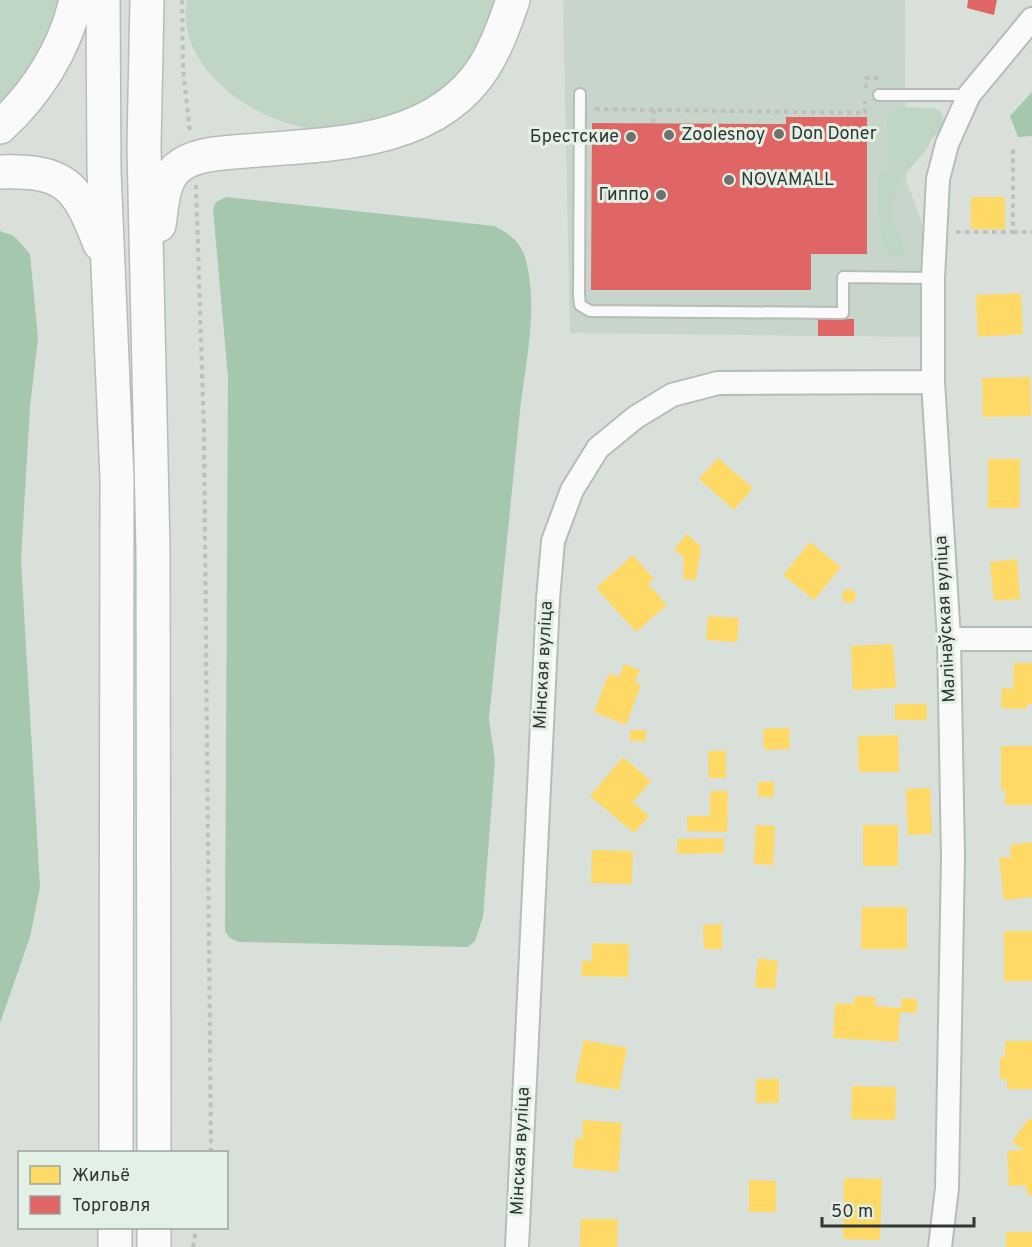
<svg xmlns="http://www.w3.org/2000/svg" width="1032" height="1247" viewBox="0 0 1032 1247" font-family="Overpass,sans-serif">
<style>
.built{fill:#c8d5cb}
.green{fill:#bed6c3}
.forest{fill:#a4c7ad}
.homes{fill:#ffd966}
.shops{fill:#e06666}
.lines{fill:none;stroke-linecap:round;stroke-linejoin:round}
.service-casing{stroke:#b6bcb7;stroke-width:14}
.minor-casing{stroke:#b6bcb7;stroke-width:26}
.trunk-casing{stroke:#b6bcb7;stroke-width:36}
.path{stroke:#bec0be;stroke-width:4;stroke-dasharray:4.5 4.5;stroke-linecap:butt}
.service{stroke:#f9faf9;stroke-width:10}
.minor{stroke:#f9faf9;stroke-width:22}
.trunk{stroke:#f9faf9;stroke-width:33}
.poi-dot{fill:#6c726d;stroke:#e3f0e6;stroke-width:2}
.labels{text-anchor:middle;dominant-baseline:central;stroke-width:6;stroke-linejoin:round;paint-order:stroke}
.poi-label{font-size:18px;fill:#313632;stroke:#e3f0e6;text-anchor:start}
.street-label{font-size:18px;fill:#313632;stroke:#e3f0e6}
</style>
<rect width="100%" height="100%" fill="#d9e0da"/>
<path class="built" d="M563 0H905L906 179 926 235 927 337 570 333Z"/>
<path class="green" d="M0 0H67L45 46 0 110Z
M187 0H499C486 46 456 84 415 108 408 113 400 120 392 122 375 126 336 132 319 130 266 125 193 82 186 23 185 16 186 7 187 0Z
M898 107 934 108 941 112 944 122 942 129 932 138 926 150 900 180 892 206 891 223 903 240 904 253 895 257C873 247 879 199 878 176L888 169 887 118Z"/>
<path class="forest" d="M1032 92V136L1018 137 1010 116Z
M226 197 494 226C507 232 521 242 525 257 540 310 524 367 519 420 509 520 499 619 489 719L495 761 483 917 475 941 468 947 239 942 230 938 225 931 228 377 213 209 216 202Z
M0 231 14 236 30 254 38 338 30 407 21 560 40 887 30 937 0 1023Z"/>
<path class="homes" d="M971 197H1005V229H971Z
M1021 293 1023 334 978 337 976 295Z
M1030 377 1031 416 983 417 982 378Z
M718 458 753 488 734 510 699 479Z
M988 459H1020V508H988Z
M687 534 701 547 696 580 683 579 684 558 674 549Z
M810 542 841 567 814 600 783 575Z
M633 555 654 579 648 584 667 605 636 632 596 588Z
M1017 559 1020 599 994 601 990 562Z
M842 596a7 7 0 1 1 14 0a7 7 0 1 1-14 0Z
M708 616 739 618 737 642 706 640Z
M893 644 896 688 853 690 851 646Z
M1014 663H1032V704H1027V709L1001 708 1002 688 1013 689Z
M624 664 640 670 635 682 641 685 626 725 594 712 609 673 619 677Z
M895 704H927V720H895Z
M789 728 790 749 764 750 763 729Z
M630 730H646V741H630Z
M898 735 899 772H859L858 736Z
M1001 746H1032V805H1005V789L1001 790Z
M708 751H726V778H709Z
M623 757 651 781 633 802 649 816 634 833 590 796Z
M758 782H774V797H758Z
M930 788 932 834 908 835 906 789Z
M710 791H728L727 832 687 831V816H710Z
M756 825 775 826 773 865 754 864Z
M863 825H898V866H863Z
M724 838V853L677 854V839Z
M1032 842V897L1004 900 999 858 1011 857 1010 845Z
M592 850 633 851 632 884 591 883Z
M862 907H907V949H861Z
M722 924V949H704L703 925Z
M1004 931H1032V981H1004Z
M592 943 629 944 628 977 581 976 582 961H592Z
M758 958 778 961 775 989 755 987Z
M855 996 876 997 875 1006 901 1008 902 998 917 999V1013L900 1012 898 1042 833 1038 835 1003 854 1004Z
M584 1040 627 1048 619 1090 575 1082Z
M1005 1041H1032V1089H1007V1079H1000V1057H1005Z
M756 1079H779V1103H756Z
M852 1086 896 1087 895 1120 851 1119Z
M1029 1118 1032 1120V1196L1028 1194 1025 1185 1009 1186 1007 1151 1024 1150 1012 1142Z
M583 1120 622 1123 618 1172 573 1168 575 1138 582 1139Z
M844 1178 882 1179 880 1240 843 1239Z
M749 1180 776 1181V1212H749Z
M581 1219H618L617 1247H580Z
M1006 1232H1032V1247H1006Z"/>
<path class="shops" d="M968 0H997L994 15 967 8Z
M786 117H867V254H811V290H591L592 123 786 124Z
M818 319H854V336H818Z"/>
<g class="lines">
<g class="service-casing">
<path id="service" d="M580 94 579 295 580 305 590 311 843 313V277L933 278
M879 95H969"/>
</g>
<g class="minor-casing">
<path id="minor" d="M949 639H1032
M517 1247 548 599 553 541 572 490 598 448 636 417 672 395 718 383 933 382
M940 1247 947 1188 953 857 949 639 933 382V278L938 179 947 144 969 95 1032 19"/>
</g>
<g class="trunk-casing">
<path id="trunk" d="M103 0 104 171 117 478 116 1152
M147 0 144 146 153 549 154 1152
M0 127C37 93 65 49 76 0
M0 172C66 170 77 185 100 244
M159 225C162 206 162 183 176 169 193 153 224 153 246 151 328 144 434 146 484 67 497 46 505 23 513 0
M154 1228V1247
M115 1247V1228"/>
</g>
<path class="path" d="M182 0 183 69 190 133
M866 88V78H879
M595 109 865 113V101
M653 123 654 110
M196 185 204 432 211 1152
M956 232H1013V149
M1013 232H1032
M193 1247 196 1228"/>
<use href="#service" class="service"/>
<use href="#minor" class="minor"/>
<use href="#trunk" class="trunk"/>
</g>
<g class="poi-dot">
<circle cx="779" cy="134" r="6"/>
<circle cx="669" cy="135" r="6"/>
<circle cx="631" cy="137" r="6"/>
<circle cx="729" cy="180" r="6"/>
<circle cx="661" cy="195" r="6"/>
</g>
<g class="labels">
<g class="poi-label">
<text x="791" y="134">Don Doner</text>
<text x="681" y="135">Zoolesnoy</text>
<text x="619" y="137" text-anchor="end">Брестские</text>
<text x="741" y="180">NOVAMALL</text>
<text x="649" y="195" text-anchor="end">Гиппо</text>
</g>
<g class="street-label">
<text transform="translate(946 619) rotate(-93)">Малінаўская вуліца</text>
<text transform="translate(544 665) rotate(-87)">Мінская вуліца</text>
<text transform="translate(521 1151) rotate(-87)">Мінская вуліца</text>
</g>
</g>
<rect x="18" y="1151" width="210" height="78" fill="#e3f0e6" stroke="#9ca69e" stroke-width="1.5"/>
<rect x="30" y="1166" width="30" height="18" fill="#ffd966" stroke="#9ca69e" stroke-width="1.5"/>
<text x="72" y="1181" font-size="18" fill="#313632">Жильё</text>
<rect x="30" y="1196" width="30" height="18" fill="#e06666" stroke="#9ca69e" stroke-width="1.5"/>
<text x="72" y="1211" font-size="18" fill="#313632">Торговля</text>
<path d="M822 1217v9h152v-9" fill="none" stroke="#313632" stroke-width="3"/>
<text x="831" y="1217" font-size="18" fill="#313632" stroke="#e3f0e6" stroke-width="4.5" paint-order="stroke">50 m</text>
</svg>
